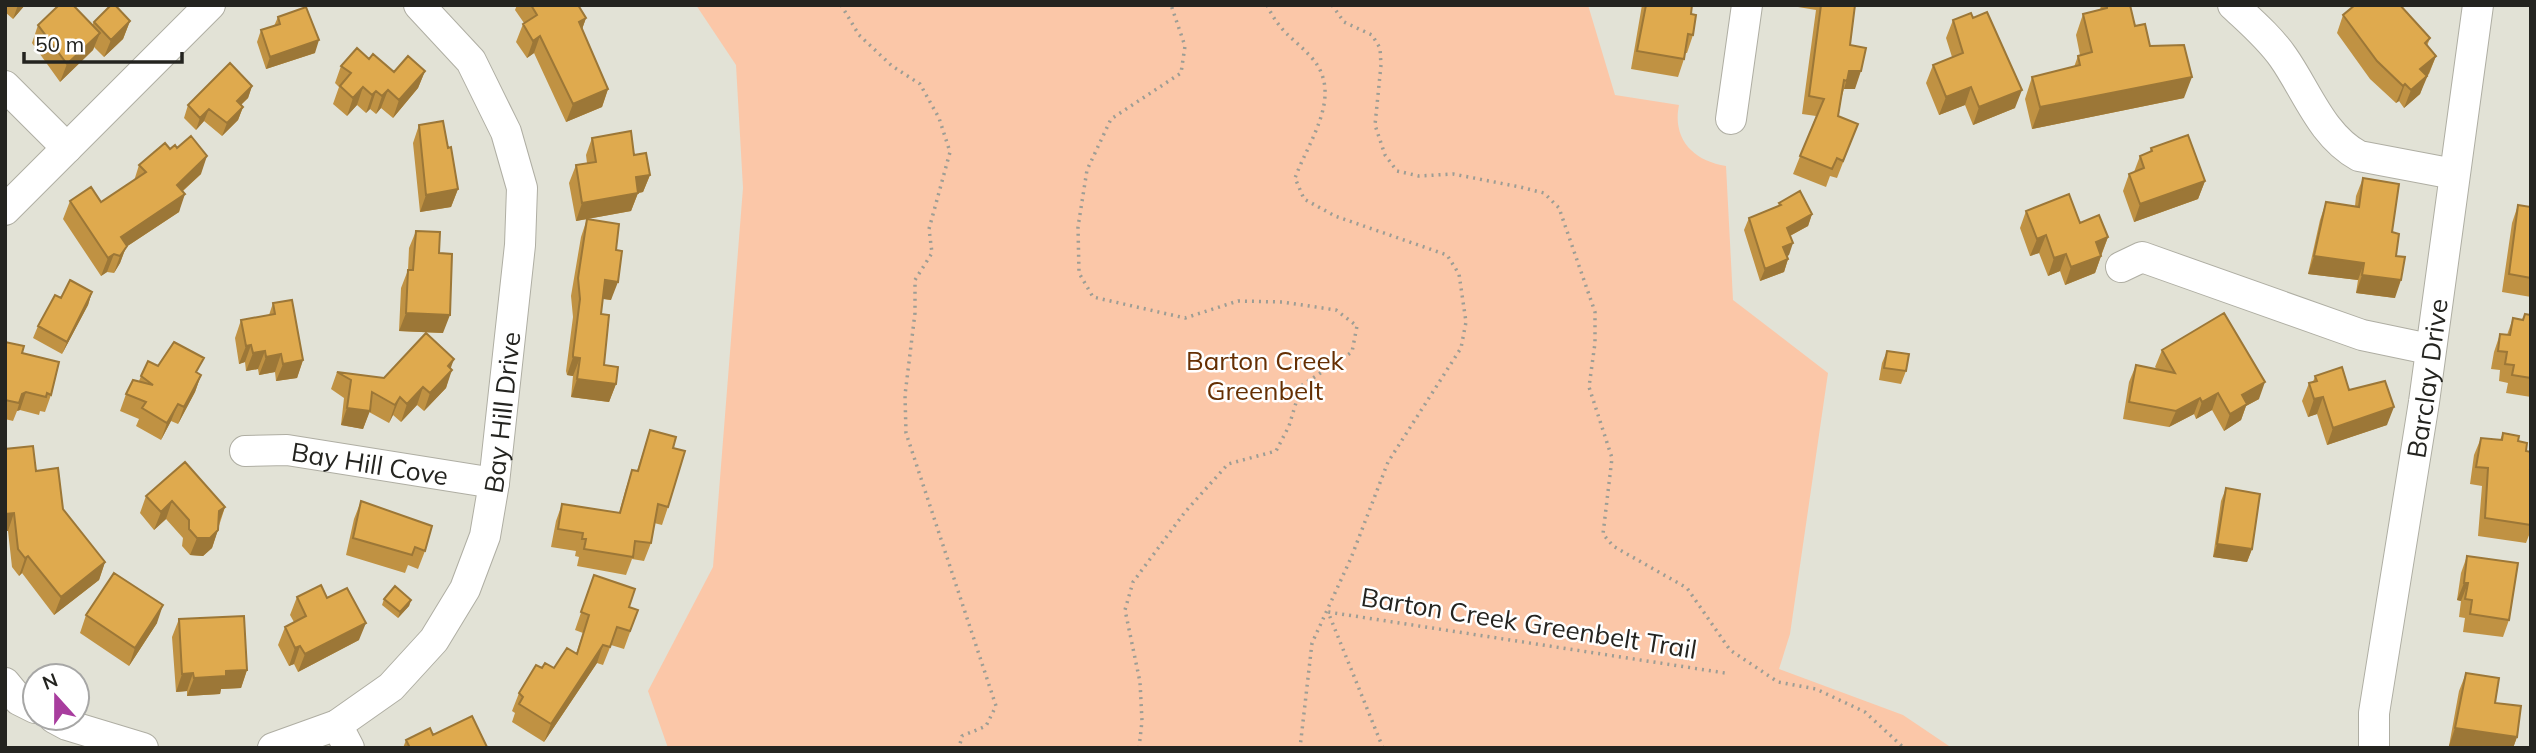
<svg xmlns="http://www.w3.org/2000/svg" width="2536" height="753" viewBox="0 0 2536 753" font-family="Mulish,sans-serif">
<style>
.green{fill:#fbc7a8}
.lines{fill:none;stroke-linecap:round;stroke-linejoin:round}
.minor-casing{stroke:#afaea3;stroke-width:32}
.path{stroke:#9d9d94;stroke-width:3.5;stroke-dasharray:2 5;stroke-linecap:butt}
.minor{stroke:#fff;stroke-width:30}
.wall{fill:#c09243}
.shaded-wall{fill:#9c7737}
.building{fill:#dfaa4e;stroke:#9c7737;stroke-width:2}
.labels{text-anchor:middle;dominant-baseline:central;stroke-width:5;stroke-linejoin:round;paint-order:stroke}
.park-label{font-size:26px;fill:#652f03;stroke:#fff}
.street-label{font-size:26px;fill:#242420;stroke:#fff}
</style>
<rect width="100%" height="100%" fill="#e2e2d6"/>
<path class="green" d="M696 5H1588L1615 95 1679 105C1672 139 1693 161 1726 166L1733 300 1828 373 1790 634 1779 669 1903 715 1952 748H668L648 691 713 567 743 188 736 65Z"/>
<g class="lines">
<g class="minor-casing">
<g id="minor">
<path d="M2233 5C2250 21 2269 37 2283 57 2307 91 2321 135 2359 156L2454 174"/>
<path d="M5 86 67 148"/>
<path d="M1731 119 1747 5"/>
<path d="M5 210 210 5"/>
<path d="M2121 267 2142 257 2362 335 2429 349"/>
<path id="s1" d="M245 451 287 450 494 483"/>
<path d="M5 683 19 700 35 708"/>
<path d="M54 718 67 725 143 748"/>
<path d="M337 725 349 748"/>
<path id="s2" d="M273 748 337 725 391 687 434 640 465 589 485 536 494 483 520 245 522 188 506 132 471 61 419 5"/>
<path id="s3" d="M2374 748V713L2424 402 2478 5"/>
</g>
</g>
<path class="path" d="M841 5 859 35 892 66 920 84 939 118 950 152 929 229 932 253 915 280V313L905 395 906 433 996 706 986 726 962 736 959 748
M1267 5C1280 33 1293 37 1312 58 1344 95 1309 140 1295 178L1304 199 1335 216 1447 255 1459 274 1466 322 1461 348 1388 462 1351 558 1312 643 1300 748
M1332 5 1344 22 1372 35 1380 48 1381 65 1375 125 1385 155 1397 171 1419 176 1453 174 1520 187 1544 193 1559 208 1595 312V343L1589 387 1612 458 1603 534 1613 546 1687 588 1730 650 1778 682 1816 689 1865 712 1904 748
M1139 748 1142 721 1140 682 1125 610 1133 582 1185 512 1228 464 1276 451 1289 426 1301 386 1352 352 1357 326 1336 310 1282 302 1238 301 1185 318 1093 297 1079 273 1078 227 1087 170 1111 119 1181 73 1185 46 1171 5
M1383 748 1328 612 1725 673"/>
<use href="#minor" class="minor"/>
</g>
<path class="wall" d="M5 5H25L13 19 5 12Z
M517 5H578L586 18 582 29 608 89 602 107 566 122 534 53 527 58 516 42 523 24 524 23 515 10Z
M1642 5H1692L1691 14 1693 35 1687 53H1685L1684 59 1678 77 1631 69Z
M1798 5H1855L1850 45 1855 89H1844L1841 99 1838 116 1858 124 1837 178 1830 176 1826 187 1793 174 1816 116 1802 114 1816 10 1798 7Z
M2101 5H2130L2135 26 2150 46 2184 98 2032 129 2025 99 2032 77 2074 67 2078 56 2080 55 2076 35 2083 14 2100 10Z
M2343 15 2430 38 2427 46 2436 56 2429 74 2426 76 2420 94 2404 108 2399 101 2396 103 2370 79 2337 33Z
M278 17 315 53 266 69 257 42 261 30 274 26Z
M1953 20 2015 108 1973 125 1965 105 1939 115 1926 83 1933 65 1952 57 1946 38Z
M130 21 123 39 104 57 94 47 93 50 60 82 32 43 38 25H92L94 22Z
M369 59 394 72 425 71 418 88 393 118 381 108 376 114 370 109 366 113 357 105 347 116 333 104 339 87 335 83 341 66Z
M252 86 248 98 241 105 243 107 238 120 222 136 204 121 196 130 184 118 188 105Z
M419 125 448 148 458 189 451 207 420 212 413 143Z
M592 138 634 155 650 175 643 192 638 193 631 211 576 221 569 183 576 165 587 163 586 155Z
M2151 148 2205 181 2198 199 2134 222 2123 191 2129 174 2134 172 2140 156 2150 152Z
M170 149 201 174 183 191 179 212 126 247 120 263 114 273 107 272 101 276 63 219 70 201 101 202 134 181 139 165Z
M2363 178 2392 232 2396 256 2395 298 2356 293 2358 280 2308 274 2320 220 2326 202 2355 206 2356 196Z
M1779 203 1812 214 1808 226 1790 236 1789 255 1787 256 1788 259 1784 272 1760 281 1744 230 1749 218 1778 206Z
M2518 205 2531 207V297L2502 292 2512 223Z
M2026 211 2080 223 2108 237 2095 273 2065 285 2060 271 2048 276 2039 253 2030 256 2020 228Z
M587 219 616 250 611 300 603 299 601 314 604 365 616 384 609 402 571 397 573 376 567 375 566 371 573 317 571 296 581 237Z
M416 231 439 253 443 333 399 331 401 288 408 270 409 248Z
M92 292 88 305 62 354 33 338 38 326 61 298Z
M273 303 303 360 297 378 276 381 275 372 259 375 258 369 246 371 245 362 239 364 235 338 241 320 269 315Z
M2525 314 2531 315V397L2506 393 2508 383 2499 381 2500 370 2491 369 2494 352 2500 334 2507 335 2513 318 2522 320Z
M5 342 22 353 51 395 45 412 40 411 39 415 20 410 17 411 13 421 5 419Z
M2162 350 2259 399 2246 406 2241 420 2224 431 2212 410 2196 419 2194 414 2169 427 2123 419 2129 382 2136 365 2157 369 2155 367Z
M1887 351 1906 371 1901 384 1879 380 1882 363Z
M158 366 198 373 201 375 195 392 178 424 171 421 161 440 136 426 139 419 120 411 126 394 139 381 141 376Z
M451 369 446 388 424 411 417 405 401 422 393 415 389 423 369 412 363 429 341 425 344 398 331 389 337 372 384 378Z
M2315 376 2349 390 2387 425 2327 445 2317 414 2308 417 2302 401 2309 383 2313 382Z
M650 430 673 448 668 507 662 525 654 523 651 543 644 561 632 559 626 575 577 566 579 557 575 556 576 551 551 547 556 521 562 504 619 513 626 488 632 470 637 471Z
M2503 433 2518 441 2526 451 2531 469V530L2526 543 2478 536 2482 486 2470 484 2474 455 2481 438 2500 440Z
M5 449 36 471 63 509 105 562 99 580 54 615 22 573 19 576 12 567 8 531H5Z
M2226 488 2252 549 2247 562 2213 557 2221 501Z
M146 496 225 507 212 548 203 556 190 555 182 546 183 538 166 519 154 530 140 513Z
M361 501 425 551 418 569 408 565 405 573 346 555 354 519Z
M2467 556 2509 620 2503 637 2463 632 2465 618 2459 617 2461 601 2457 600 2461 573Z
M594 575 629 607 638 610 624 649 611 645 603 665 597 663 544 742 512 722 515 713 512 711 519 693 576 654 583 633 575 630Z
M297 597 327 598 359 640 298 672 294 664 289 666 278 645 285 627 294 622 290 615Z
M384 599 411 600 409 606 398 618 382 605Z
M86 615 157 623 129 666 80 633Z
M179 619 247 670 241 688 221 689 220 694 187 696V691L176 692 172 637Z
M2466 673 2495 703 2517 737 2513 748H2463L2449 746 2459 691Z
M433 735 487 747V748H403L406 740Z"/>
<path class="shaded-wall" d="M18 5H25L13 19Z
M586 18 580 35 579 22Z
M130 21 123 39 104 57 111 40Z
M100 33 93 50 60 82 67 64Z
M540 36 534 53 527 58 533 41Z
M319 40 315 53 266 69 270 57Z
M2436 56 2420 94 2404 108 2411 90 2420 69Z
M425 71 418 88 393 118 399 100Z
M1849 71H1861L1855 89H1844Z
M2192 77 2184 98 2032 129 2040 107Z
M2405 84 2399 101 2396 103 2403 86Z
M252 86 248 98 232 113 237 101Z
M363 87 357 105 347 116 353 98Z
M1971 87 1965 105 1939 115 1946 97Z
M608 89 602 107 566 122 573 104Z
M388 90 381 108 376 114 382 96Z
M2022 90 2015 108 1973 125 1979 107Z
M376 91 370 109 366 113 372 95Z
M243 107 238 120 222 136 227 123Z
M209 109 204 121 196 130 200 118Z
M207 156 201 174 170 202 177 185Z
M650 175 643 192 629 195 636 177Z
M2205 181 2198 199 2134 222 2140 204Z
M458 189 451 207 420 212 426 195Z
M638 193 631 211 576 221 582 203Z
M185 194 179 212 126 247 120 263 114 273 120 256 121 237Z
M1812 214 1808 226 1782 240 1787 228Z
M2046 235 2039 253 2030 256 2037 239Z
M2108 237 2101 255 2096 242Z
M1793 243 1789 255 1779 260 1783 247Z
M114 254 107 272 101 276 108 258Z
M2066 254 2060 271 2048 276 2054 258Z
M2101 256 2095 273 2065 285 2071 267Z
M2314 256 2364 263 2358 280 2308 274Z
M1788 259 1784 272 1760 281 1765 269Z
M2362 275 2401 280 2395 298 2356 293Z
M605 280 618 282 611 300 598 298Z
M92 292 88 305 62 354 67 342Z
M406 313 450 315 443 333 399 331Z
M251 345 245 362 239 364 246 346Z
M265 351 258 369 246 371 253 353Z
M281 354 275 372 259 375 266 357Z
M573 357 580 358 573 376 567 375Z
M454 359 449 373 452 370 446 388 424 411 430 393 448 366Z
M303 360 297 378 276 381 283 364Z
M201 375 195 392 178 424 184 407Z
M577 379 616 384 609 402 571 397Z
M2265 382 2259 399 2246 406 2241 420 2224 431 2230 414 2242 395Z
M423 387 417 405 401 422 407 404Z
M26 392 20 410 17 411 22 394Z
M2218 393 2212 410 2196 419 2202 402Z
M400 397 393 415 389 423 395 405Z
M2323 397 2317 414 2308 417 2314 399Z
M2200 398 2194 414 2169 427 2176 411Z
M178 404 171 421 161 440 167 423Z
M2394 407 2387 425 2327 445 2333 428Z
M347 408 370 411 363 429 341 425Z
M172 501 166 519 154 530 161 512Z
M225 507 218 525 219 511Z
M14 513 8 531H5V514Z
M218 530 212 548 203 556 190 555 197 538Z
M2217 544 2252 549 2247 562 2213 557Z
M28 556 22 573 19 576 25 558Z
M105 562 99 580 54 615 61 597Z
M2464 583H2468L2461 601 2457 600Z
M411 600 409 606 398 618 400 612Z
M163 605 157 623 129 666 135 648Z
M366 623 359 640 298 672 305 654Z
M603 645 597 663 544 742 551 724Z
M300 646 294 664 289 666 295 648Z
M247 670 241 688 221 689 220 694 187 696 194 678 226 671Z
M193 673 187 691 176 692 182 674Z
M2455 728 2517 737 2513 748H2463L2449 746Z"/>
<path class="building" d="M59 5H73L100 33 67 64 38 25Z
M111 5H115L130 21 111 40 94 22Z
M531 5H578L586 18 579 22 608 89 573 104 540 36 533 41 523 24 537 15Z
M1646 5H1692L1691 14 1696 15 1693 35 1688 34 1684 59 1637 51Z
M1821 5H1855L1850 45 1866 48 1861 71H1849L1847 81 1844 80 1838 116 1858 124 1843 161 1837 158 1832 169 1800 156 1824 99 1809 96Z
M2107 5H2130L2135 26 2145 24 2150 46 2184 45 2192 77 2040 107 2032 77 2080 65 2078 56 2092 52 2083 14 2107 8Z
M2355 5H2400L2430 38 2425 43 2436 56 2420 69 2427 76 2411 90 2405 84 2403 86 2377 61 2343 15Z
M306 7 319 40 270 57 261 30 280 24 278 17Z
M1987 12 2022 90 1979 107 1971 87 1946 97 1933 65 1963 53 1953 20 1971 13 1973 18Z
M357 48 369 59 373 54 394 72 408 56 425 71 399 100 388 90 382 96 376 91 372 95 363 87 353 98 340 86 351 73 341 66Z
M230 63 252 86 237 101 243 107 227 123 209 109 200 118 188 105Z
M443 121 448 148 451 147 458 189 426 195 419 125Z
M631 131 634 155 646 153 650 175 636 177 638 193 582 203 576 165 596 162 592 138Z
M2188 135 2205 181 2140 204 2129 174 2144 168 2140 156 2152 151 2151 148Z
M191 136 207 156 177 185 185 194 121 237 127 246 120 256 114 254 108 258 70 201 91 187 101 202 146 172 139 165 165 143 170 149 175 145 177 148Z
M2363 178 2399 184 2392 232 2399 234 2396 256 2405 257 2401 280 2362 275 2364 263 2314 256 2326 202 2359 207Z
M1800 191 1812 214 1787 228 1793 243 1783 247 1788 259 1765 269 1749 218 1781 205 1779 203Z
M2069 194 2080 223 2099 215 2108 237 2096 242 2101 256 2071 267 2066 254 2054 258 2046 235 2037 239 2026 211Z
M2518 205 2531 207V278L2509 274Z
M587 219 619 224 616 250 622 251 618 282 605 280 601 314 609 315 604 365 618 367 616 384 577 379 580 358 573 357V354L580 299 578 278Z
M416 231 440 232 439 253 452 254 450 315 406 313 408 270H413Z
M70 280 92 292 67 342 38 326 55 295 61 298Z
M292 300 303 360 283 364 281 354 266 357 265 351 253 353 251 345 246 346 241 320 275 314 273 303Z
M2224 313 2265 382 2242 395 2247 404 2230 414 2218 393 2202 402 2200 398 2176 411 2129 402 2136 365 2175 373 2162 350Z
M2525 314 2531 315V378L2512 375 2514 365 2505 364 2507 352 2498 351 2500 334 2510 335 2513 318 2523 320Z
M426 333 454 359 448 366 452 370 430 393 423 387 407 404 400 397 395 405 372 392 370 411 347 408 351 380 337 372 384 378Z
M5 342 24 346 22 353 59 362 51 395 47 393 46 397 26 392 22 394 19 403 5 400Z
M174 342 204 358 196 372 201 375 184 407 178 404 167 423 142 408 146 402 126 394 133 380 153 385 141 376 148 361 158 366Z
M1887 351 1909 354 1906 371 1884 368Z
M2342 367 2349 390 2385 381 2394 407 2333 428 2323 397 2314 399 2309 383 2317 381 2315 376Z
M650 430 676 437 673 448 685 451 668 507 658 504 651 543 635 541 633 557 584 549 586 539H582L583 533 558 529 562 504 620 513 632 470 638 471Z
M2503 433 2519 436 2518 441 2527 443 2526 451 2531 452 2530 469H2531V525L2485 518 2488 468 2476 467 2481 438 2502 440Z
M33 446 36 471 58 468 63 509 105 562 61 597 28 556 25 558 18 549 14 513 5 514V449Z
M185 462 225 507 219 511 218 530 210 538H197L189 529V520L172 501 161 512 146 496Z
M2226 488 2260 494 2252 549 2217 544Z
M361 501 432 526 425 551 415 547 412 555 353 538Z
M2467 556 2518 563 2509 620 2470 614 2472 600 2465 599 2468 583H2464Z
M114 573 163 605 135 648 86 615Z
M594 575 635 589 629 607 638 610 630 631 617 627 610 647 603 645 551 724 519 704 523 697 519 693 536 665 542 668 545 663 554 668 567 648 577 654 589 615 581 612Z
M321 585 327 598 347 588 366 623 305 654 300 646 295 648 285 627 306 616 297 597Z
M395 586 411 600 400 612 384 599Z
M244 616 247 670 226 671V676L194 678 193 673 182 674 179 619Z
M2466 673 2499 678 2495 703 2521 706 2517 737 2455 728Z
M472 716 487 747 485 748H410L406 740 430 728 433 735Z"/>
<g class="labels">
<g class="park-label">
<text x="1265" y="360">Barton Creek<tspan x="1265" dy="30">Greenbelt</tspan></text>
</g>
<g class="street-label">
<text stroke="none"><textPath href="#s3" startOffset="374">Barclay Drive</textPath></text>
<text stroke="none"><textPath href="#s2" startOffset="439">Bay Hill Drive</textPath></text>
<text stroke="none"><textPath href="#s1" startOffset="126">Bay Hill Cove</textPath></text>
<text transform="translate(1529 623) rotate(9)">Barton Creek Greenbelt Trail</text>
</g>
</g>
<rect width="2536" height="753" fill="none" stroke="#242420" stroke-width="14"/>
<g transform="translate(56 697) rotate(339)"><circle r="33" fill="#ffffff" stroke="#a7a7a6" stroke-width="2"/>
<path d="M0-5L12 26L0 18L-12 26Z" fill="#a83d9e"/>
<text y="-10" font-size="19" font-weight="bold" text-anchor="middle" fill="#242420">N</text>
</g>
<path d="M24 52v10h158v-10" fill="none" stroke="#242420" stroke-width="3.5"/>
<text x="35" y="52" font-size="21" fill="#242420" stroke="#ffffff" stroke-width="5" paint-order="stroke">50 m</text>
</svg>
